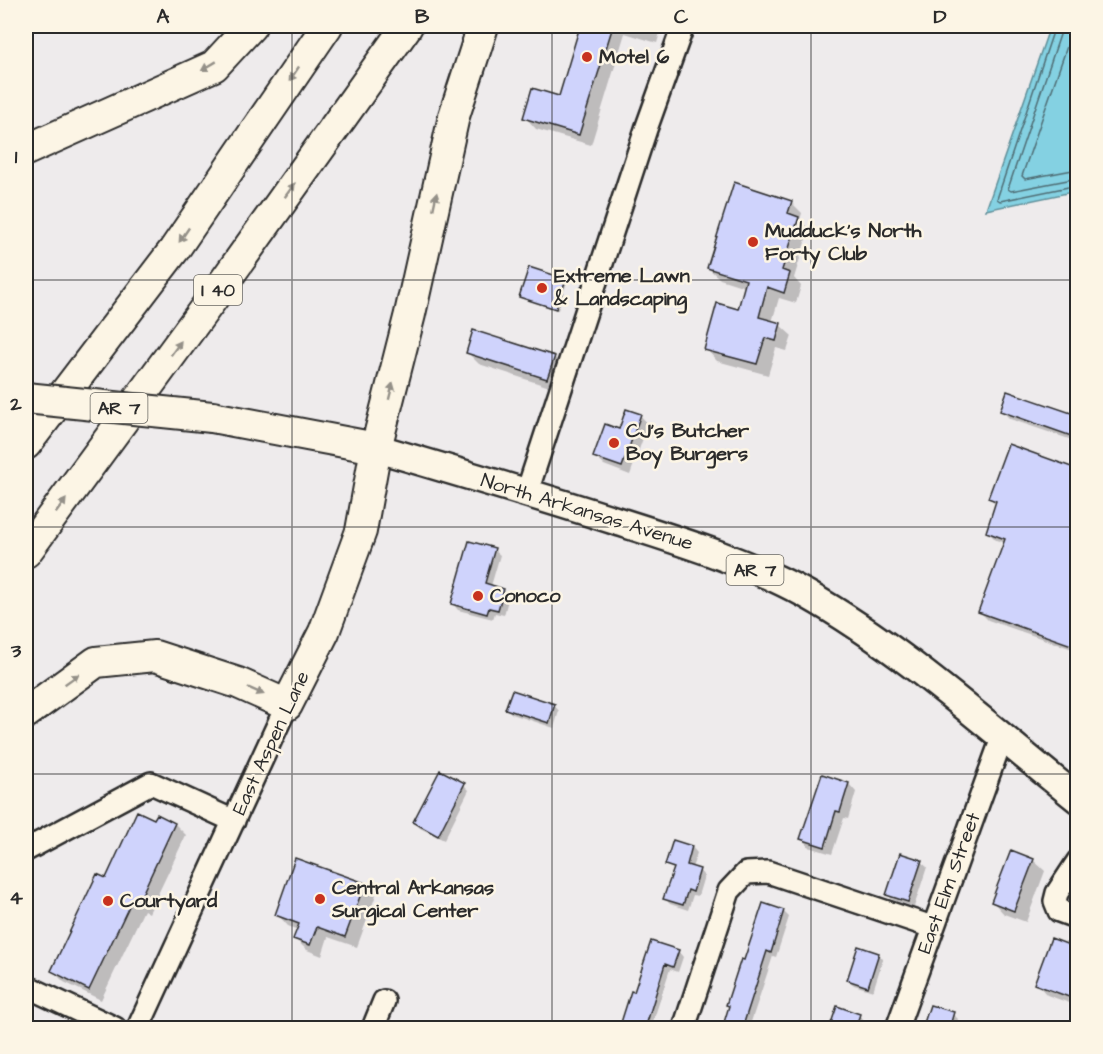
<svg xmlns="http://www.w3.org/2000/svg" width="1103" height="1054" viewBox="0 0 1103 1054" font-family="'Architects Daughter',sans-serif">
<style>
.water{fill:#84d1e2;stroke:#608f99;stroke-width:1.5}
.shadow{fill:#0003}
.lines{fill:none;stroke-linecap:round;stroke-linejoin:round}
.shore{stroke:#4f6d74;stroke-width:1.5}
.building{fill:#cfd3fc;stroke:#2b2b2b;stroke-width:1.5}
.minor-casing{stroke:#2b2b2b;stroke-width:26}
.major-casing{stroke:#2b2b2b;stroke-width:32}
.highway-casing{stroke:#2b2b2b;stroke-width:34}
.minor{stroke:#fcf5e5;stroke-width:21}
.major{stroke:#fcf5e5;stroke-width:27}
.highway{stroke:#fcf5e5;stroke-width:30}
.highway-bridge-casing{stroke:#2b2b2b;stroke-width:34;stroke-linecap:butt}
.highway-bridge{stroke:#fcf5e5;stroke-width:30}
.oneway{fill:#949088}
.grid{fill:none;stroke:#2b2b2b;stroke-width:1.5;stroke-opacity:0.55}
.poi-dot{fill:#c8321e;stroke:#fcf5e5;stroke-width:2}
.labels{text-anchor:middle;dominant-baseline:central;stroke-width:5;stroke-linejoin:round;paint-order:stroke}
.shield{fill:#fcf5e5;stroke:#6a6863;stroke-width:1.5}
.shield-label{font-size:18px;font-weight:bold;fill:#2b2b2b}
.poi-label{font-size:20px;font-weight:bold;fill:#2b2b2b;stroke:#fcf5e5;text-anchor:start}
.street-label{font-size:20px;fill:#2b2b2b;stroke:#fcf5e5}
.neatline{fill:none;stroke:#2b2b2b;stroke-width:2}
.grid-label{font-size:20px;text-anchor:middle;font-weight:bold;fill:#2b2b2b}
</style>
<rect width="100%" height="100%" fill="#eeebec"/>
<filter id="ink" filterUnits="userSpaceOnUse"><feTurbulence type="fractalNoise" baseFrequency=".0167" numOctaves="2"/><feDisplacementMap in="SourceGraphic" scale="12" xChannelSelector="R" yChannelSelector="G"/><feConvolveMatrix kernelMatrix="1 2 1 2 8 2 1 2 1" color-interpolation-filters="sRGB"/></filter>
<g filter="url(#ink)">
<path class="water" d="M1050 26H1077V191L986 210Z"/>
<path class="shadow" d="M582 26H662L657 43 625 33 591 145 536 129 525 117 560 98Z
M791 202 802 213 800 220 809 229 794 278 801 286 796 303 779 298 772 322 780 325 792 336 787 351 776 348 768 375 717 361 706 349 739 311 745 287 720 279 708 268Z
M565 280 567 282 558 310 521 297Z
M468 353 554 357 566 369 559 390 479 364Z
M1008 393 1078 416V442L1010 419 1002 411Z
M640 415 648 424 630 475 604 465 595 457 619 431Z
M1009 446 1078 471V651L988 620 980 612 1005 543 996 540 987 531 997 505 990 498Z
M494 550 500 555 491 586 503 590 509 596 504 615 495 613 493 619 458 610 453 604Z
M554 705 559 711 554 728 512 714 507 709Z
M849 784 856 792 848 819 844 818 832 854 809 847 802 839Z
M464 785 469 790 444 840 420 828 414 822Z
M158 816 175 824 186 835 149 913 144 910 101 1000 64 982 53 971 106 880Z
M692 847 697 853 692 868 699 870 704 876 698 896 693 895 688 910 670 904 665 899 674 870 667 864Z
M1033 860 1045 871 1026 922 1004 914 993 902Z
M921 862 927 867 914 907 893 900 888 895Z
M364 884 376 895 357 947 328 937 322 956 307 950 295 939 298 930 288 926 277 914Z
M764 905 784 912 789 917 776 957 773 956 749 1028H723Z
M1052 940 1078 950V1006L1047 995 1036 983Z
M652 943 678 951 683 957 678 972 670 969 651 1028H620L635 994Z
M878 954 883 959 873 991 854 985 848 980Z
M953 1014 958 1019 955 1028H924Z
M859 1015 864 1021 862 1028H831Z
M1064 1020 1078 1025V1028H1061Z"/>
<g class="lines">
<path class="shore" d="M1055 26 997 199 1000 201 1078 185
M1063 26 1008 189 1011 191 1078 178
M1072 26 1071 35 1022 176 1025 179 1078 169"/>
</g>
<path class="building" d="M580 26H613L579 135 523 118 532 88 559 96Z
M734 182 792 201 788 213 799 217 782 270 790 273 784 293 767 287 759 317 781 323 776 341 765 338 757 364 704 350 717 303 738 309 746 280 707 268Z
M529 267 566 279 556 309 519 297Z
M473 330 555 356 547 379 466 353Z
M1007 391 1077 415V438L1000 411Z
M626 409 641 414 622 467 593 457 605 424 619 429Z
M1008 444 1077 469V647L978 612 1005 539 986 532 996 501 988 498Z
M469 541 495 548 485 583 504 589 498 610 489 608 487 614 451 604Z
M512 690 555 704 549 723 505 709Z
M440 770 465 783 438 836 413 822Z
M822 774 849 783 840 812 836 811 825 847 800 839Z
M137 811 154 819 157 814 175 823 138 903 132 900 89 990 51 971 97 874 106 878Z
M673 840 692 846 687 865 700 869 693 892 688 890 683 905 663 899 674 868 665 865Z
M1011 850 1034 859 1014 911 991 902Z
M900 853 922 860 908 902 886 895Z
M295 858 365 883 345 937 317 927 310 945 293 939 299 924 275 915Z
M763 903 784 910 771 953 767 951 742 1029H722L729 1006 726 1005 741 959 744 960Z
M1051 938 1077 948V1000L1034 984Z
M651 941 679 950 673 967 665 964 645 1029H619L631 991 634 992Z
M858 946 879 953 868 987 847 980Z
M930 1005 954 1012 949 1029H922Z
M837 1006 860 1014 855 1029H829Z"/>
<g class="lines">
<g class="minor-casing">
<path id="minor" d="M527 492 646 129 683 26
M26 850 151 783 234 821
M1078 861 1057 893 1055 901 1059 911 1078 918
M26 986 115 1028
M138 1028 287 705
M373 1028 384 1001
M684 1028 729 891 746 873 768 872 932 927
M897 1028 1002 738"/>
</g>
<g class="major-casing">
<path id="major" d="M376 448C458 472 539 496 620 522 683 542 748 562 806 594 905 650 989 728 1078 799"/>
</g>
<g class="highway-casing">
<path id="highway" d="M26 150 214 66 251 26
M212 417 376 448
M26 444 174 250 327 26
M26 552 212 299 407 26
M26 713 96 662 155 656 238 683 287 705 324 632 361 531 376 448 410 314 454 116 483 26"/>
</g>
<use href="#minor" class="minor"/>
<use href="#major" class="major"/>
<use href="#highway" class="highway"/>
<g class="highway-bridge-casing">
<path id="highway-bridge" d="M26 398 212 417"/>
</g>
<use href="#highway-bridge" class="highway-bridge"/>
</g>
<defs><path id="oneway-solid" d="M-6-.8H1V-3.2L6.5 0L1 3.2V.8H-6Z" transform="scale(1.5)"/></defs>
<g class="oneway">
<use href="#oneway-solid" transform="translate(209 66) rotate(149)"/>
<use href="#oneway-solid" transform="translate(294 74) rotate(124)"/>
<use href="#oneway-solid" transform="translate(290 190) rotate(-54)"/>
<use href="#oneway-solid" transform="translate(435 201) rotate(-78)"/>
<use href="#oneway-solid" transform="translate(184 235) rotate(124)"/>
<use href="#oneway-solid" transform="translate(176 348) rotate(-54)"/>
<use href="#oneway-solid" transform="translate(391 391) rotate(-76)"/>
<use href="#oneway-solid" transform="translate(61 506) rotate(-54)"/>
<use href="#oneway-solid" transform="translate(72 679) rotate(-35)"/>
<use href="#oneway-solid" transform="translate(256 691) rotate(24)"/>
</g>
</g>
<path class="grid" d="M292 26V1028M552 26V1028M811 26V1028M26 280H1078M26 527H1078M26 774H1078"/>
<g class="poi-dot">
<circle cx="587" cy="57" r="6"/>
<circle cx="753" cy="242" r="6"/>
<circle cx="542" cy="288" r="6"/>
<circle cx="614" cy="443" r="6"/>
<circle cx="478" cy="596" r="6"/>
<circle cx="320" cy="899" r="6"/>
<circle cx="108" cy="901" r="6"/>
</g>
<g class="labels">
<g class="shield">
<rect x="194" y="275" width="48" height="30" rx="4.5"/>
<rect x="90.5" y="393" width="57" height="30" rx="4.5"/>
<rect x="726.5" y="555" width="57" height="30" rx="4.5"/>
</g>
<g class="shield-label">
<text x="218" y="290">I 40</text>
<text x="119" y="408">AR 7</text>
<text x="755" y="570">AR 7</text>
</g>
<g class="poi-label">
<text x="599" y="57">Motel 6</text>
<text x="765" y="231">Mudduck's North<tspan x="765" dy="23">Forty Club</tspan></text>
<text x="554" y="276">Extreme Lawn<tspan x="554" dy="23">&amp; Landscaping</tspan></text>
<text x="626" y="431">CJ's Butcher<tspan x="626" dy="23">Boy Burgers</tspan></text>
<text x="490" y="596">Conoco</text>
<text x="332" y="888">Central Arkansas<tspan x="332" dy="23">Surgical Center</tspan></text>
<text x="120" y="901">Courtyard</text>
</g>
<g class="street-label">
<text transform="translate(587 512) rotate(17)">North Arkansas Avenue</text>
<text transform="translate(271 743) rotate(-65)">East Aspen Lane</text>
<text transform="translate(949 883) rotate(-70)">East Elm Street</text>
</g>
</g>
<rect width="1103" height="1054" fill="none" stroke="#fcf5e5" stroke-width="66"/>
<rect x="33" y="33" width="1037" height="988" class="neatline"/>
<g class="grid-label">
<text x="163" y="23">A</text>
<text x="422" y="23">B</text>
<text x="681" y="23">C</text>
<text x="940" y="23">D</text>
<text x="16" y="163">1</text>
<text x="16" y="410">2</text>
<text x="16" y="657">3</text>
<text x="16" y="904">4</text>
</g>
</svg>
